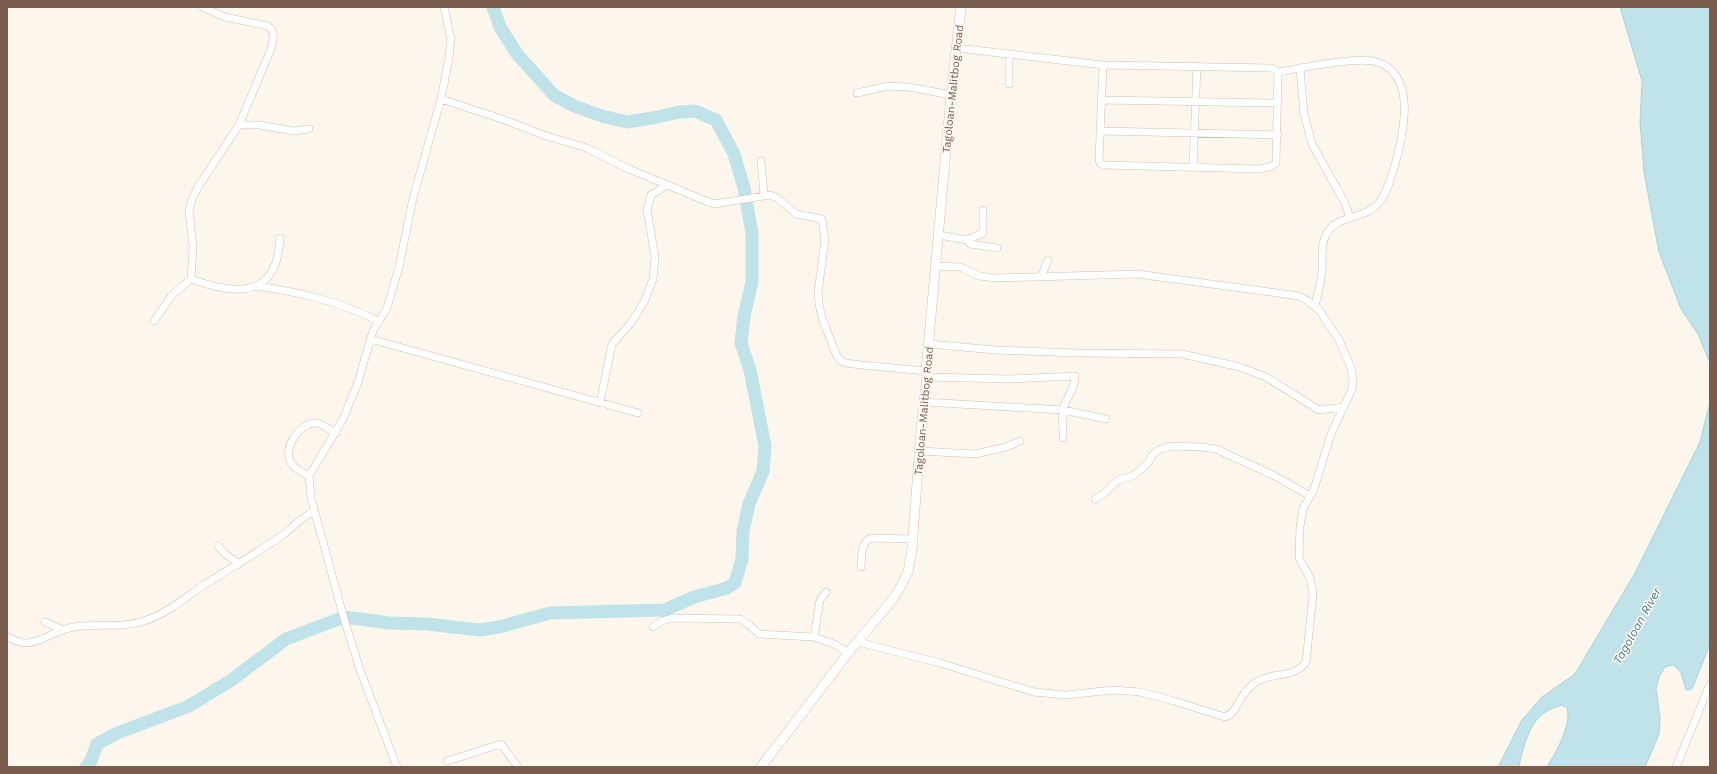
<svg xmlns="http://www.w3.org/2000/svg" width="1717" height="774" viewBox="0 0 1717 774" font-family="'Work Sans',sans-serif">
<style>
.water{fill:#bfe3e8;stroke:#a5d3da}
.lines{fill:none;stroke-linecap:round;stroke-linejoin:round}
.river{stroke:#bfe3e8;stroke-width:13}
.street-casing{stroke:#d1beb0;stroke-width:8}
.secondary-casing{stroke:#d6c0b0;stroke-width:10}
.street{stroke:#fff;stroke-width:7}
.secondary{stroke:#fff;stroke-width:9}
.labels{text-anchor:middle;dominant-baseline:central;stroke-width:3;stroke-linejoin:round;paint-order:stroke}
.street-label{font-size:11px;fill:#7a5c4d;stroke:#fffaf3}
.water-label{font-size:12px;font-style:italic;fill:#437c86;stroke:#fffaf3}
</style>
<rect width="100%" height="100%" fill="#fdf6ec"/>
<path class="water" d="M1620 7H1710V363L1698 334 1681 309 1659 252 1644 172 1640 122 1642 81Z
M1710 402V644L1692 689 1686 690 1681 672 1673 665 1665 667 1659 677 1656 689 1660 718 1659 734 1645 767H1547C1556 753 1572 724 1567 708L1562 705C1556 707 1549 709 1544 713 1529 723 1522 750 1519 767H1498L1522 720 1542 697 1575 674 1635 573 1700 442Z"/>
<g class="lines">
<path class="river" d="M86 767 91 761 97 744 115 734 189 706 230 681 286 639 344 617 390 623 427 624 479 630 499 627 550 613 665 610 694 597 727 588 735 583 742 559 743 531 749 504 763 471 765 446 750 370 741 343 744 316 752 282V233L744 188 734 154 716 120 695 111 680 112 652 118 627 122 602 116 574 106 554 95 517 54 500 27 493 7"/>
<g class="street-casing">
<path id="street" d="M202 7 225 17 268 26C276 32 273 40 271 49L239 125 198 187 191 202 189 210 193 247 191 279C215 288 256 300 272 271 278 261 279 249 280 238
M957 48 1103 65 1272 68 1278 72C1302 68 1356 56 1377 62 1418 75 1403 135 1395 165 1391 178 1387 192 1379 203 1365 220 1336 214 1326 235 1320 246 1323 260 1322 271 1321 283 1317 295 1315 307
M1103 65 1099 159 1100 163 1104 165 1257 169 1270 167 1276 163 1278 72
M1300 69 1304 114 1312 144 1345 203 1350 218
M1009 84V54
M857 93 888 86 909 87 951 95
M441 99 502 119 546 136 587 148 629 169 706 201 714 204 770 195 777 198 796 214 822 219 825 240 818 292 819 304 822 318 836 354 840 360 845 363 861 365 926 371
M1102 100 1278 103
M239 125H259L294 131 309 129
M1100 131 1278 135
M761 161 764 195
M1193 168 1197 66
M939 235 967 240 983 233V210
M967 240 970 244 997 248
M1041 277 1048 260
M256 286C298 292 340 301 378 321
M154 321 172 295 191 279
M370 339 638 413
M929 344 995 350 1077 353 1182 354 1240 367 1266 377 1319 410 1344 407
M927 377 1008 379 1075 376C1076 387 1066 398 1063 409 1061 418 1064 429 1063 438
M924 402 1063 410 1106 419
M600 403 612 344 630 324 638 312 645 300 653 279 655 257 647 210 651 195 667 185
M919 451 975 454 1006 447 1020 441
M309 476C303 473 295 469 291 463 282 448 300 422 316 423 323 424 330 430 336 433
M1095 499 1106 492 1118 480 1133 476 1148 463 1153 454 1159 450 1170 446 1201 447 1216 449 1275 476 1310 496
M218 546 224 553 239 564
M861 567C862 557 860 542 871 538L913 539
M45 622 63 630
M653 627 662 621 672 618 740 619 749 625 759 634 814 637 834 644 848 653
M7 636C31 653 45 634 69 628 93 622 120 629 144 621 166 614 185 598 204 585 229 569 255 554 280 537 293 528 300 517 314 512
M814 637 820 600 826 592
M858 642 940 663 1034 692 1066 695 1113 690 1140 692 1174 701 1225 717C1235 714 1238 702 1244 694 1248 689 1253 684 1258 681 1273 672 1296 678 1306 662L1313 594 1310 578 1299 558 1300 527 1303 509 1314 489 1331 434 1352 389 1353 381 1351 368 1339 340 1319 310 1308 301 1299 296 1137 274 996 278 979 276 961 267 936 266
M447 761 501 744 518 767
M397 767 360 670 343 615 311 498 309 476 343 419 357 385 373 331 387 308 399 267 413 198 441 99 449 58 451 39 444 7
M1676 767 1710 684"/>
</g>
<g class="secondary-casing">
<path id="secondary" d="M761 767 848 653 893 599 901 586 908 572 912 549 921 429 927 377 926 371 951 95 961 7"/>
</g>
<use href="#street" class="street"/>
<use href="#secondary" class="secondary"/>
</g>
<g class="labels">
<g class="street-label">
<text transform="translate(953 89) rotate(-84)">Tagoloan-Malitbog Road</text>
<text transform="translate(924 411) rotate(-85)">Tagoloan-Malitbog Road</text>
</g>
<g class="water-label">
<text transform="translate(1637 626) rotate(-61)">Tagoloan River</text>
</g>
</g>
<rect width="1717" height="774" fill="none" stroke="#7a5c4d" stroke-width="16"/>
</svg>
